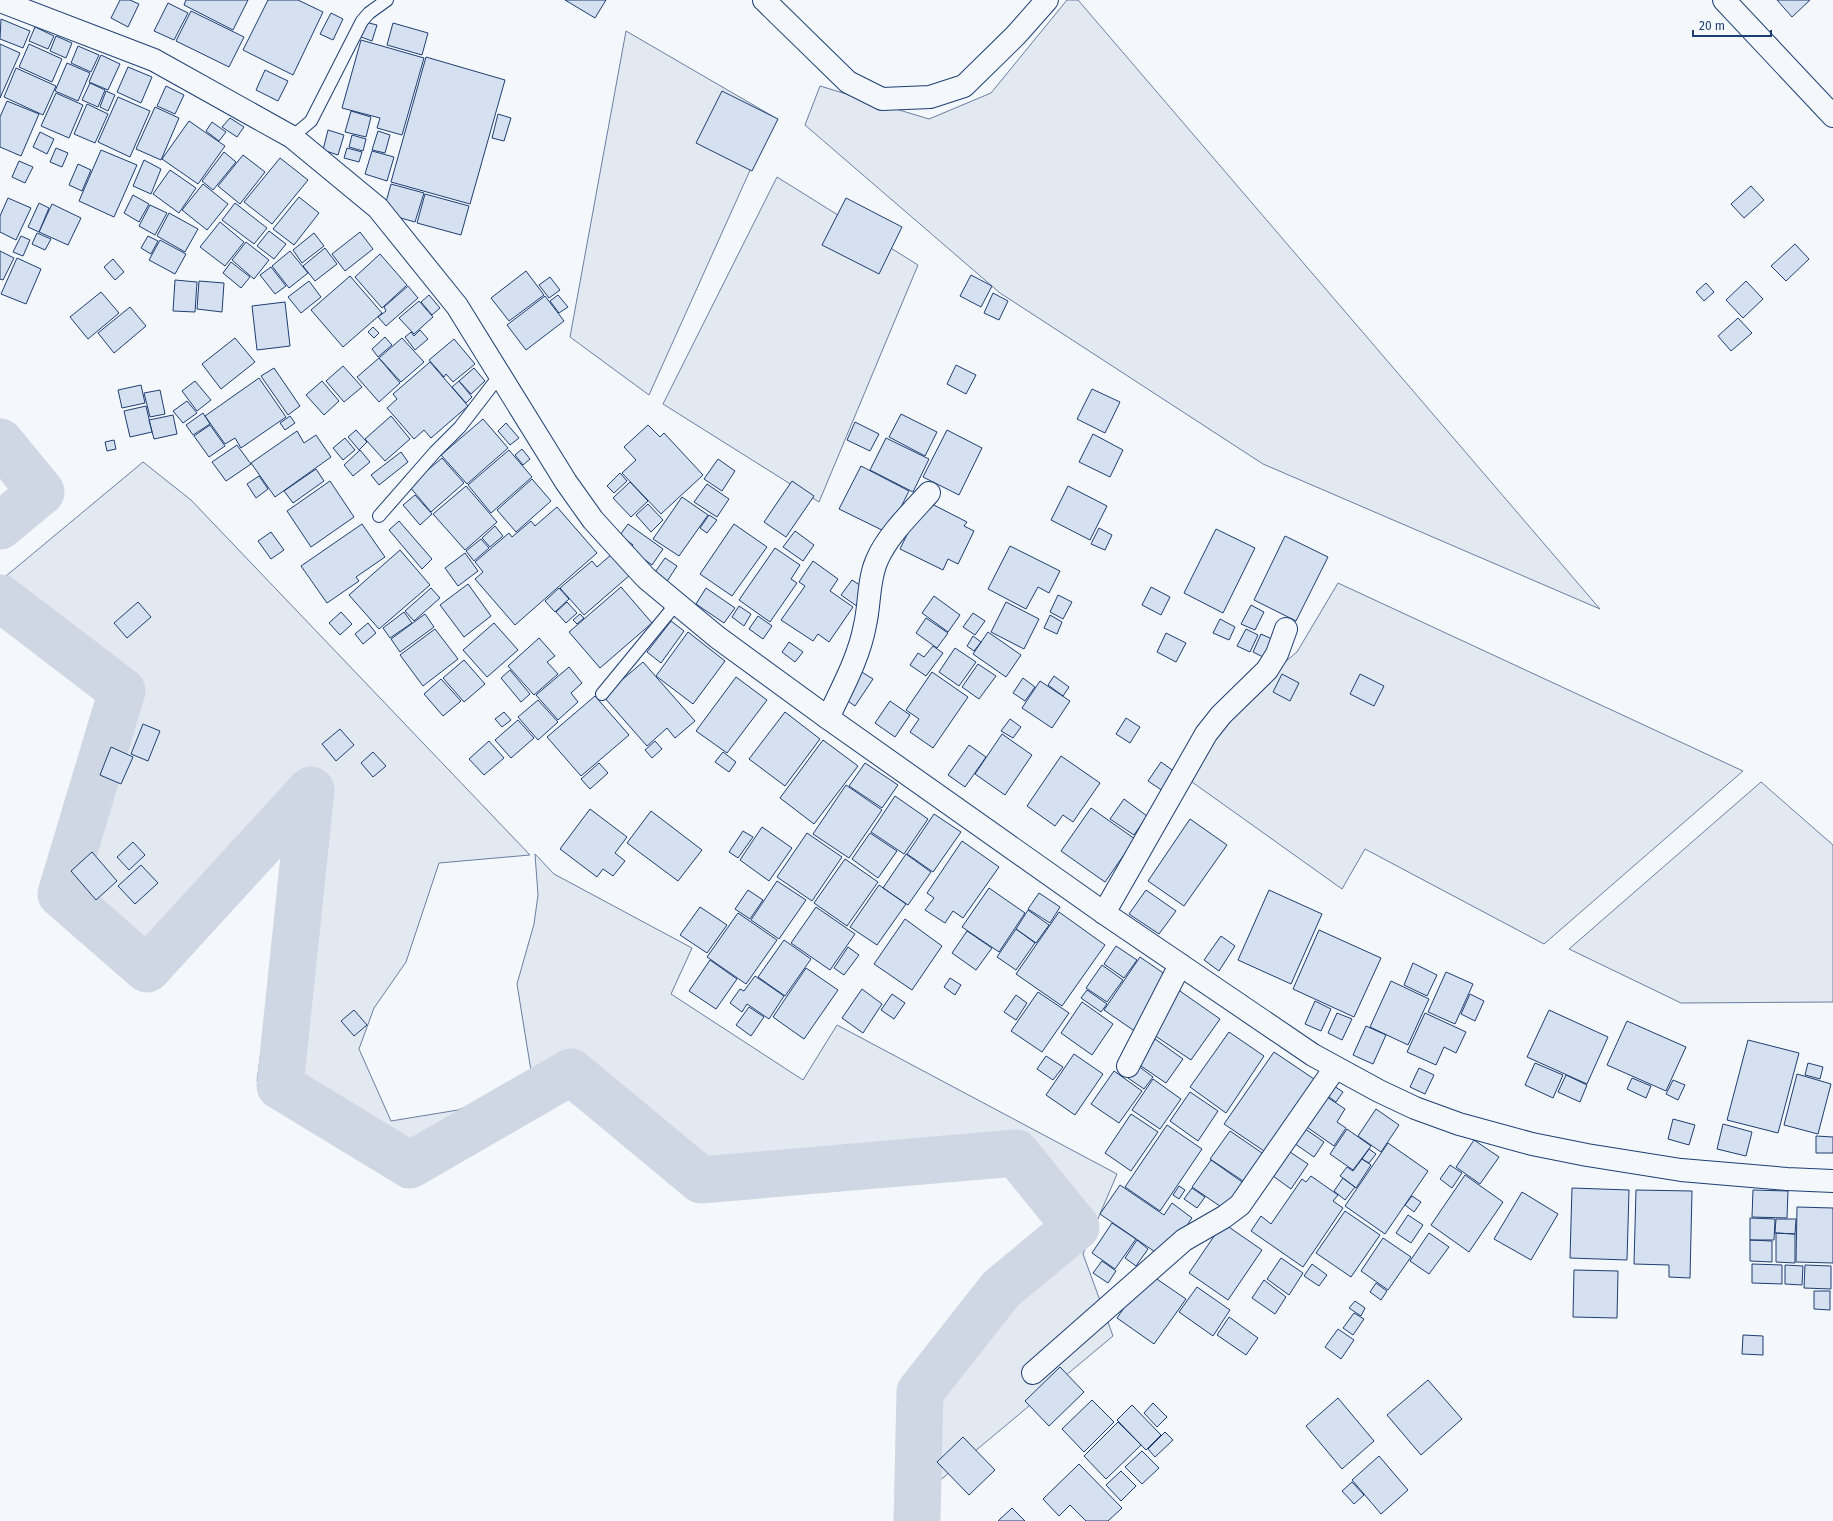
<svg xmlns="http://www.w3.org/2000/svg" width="1833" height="1521" viewBox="0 0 1833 1521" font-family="'Fira Sans',sans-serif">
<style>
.green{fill:#e3e9f0;stroke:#687fa3}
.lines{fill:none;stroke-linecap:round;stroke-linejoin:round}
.river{stroke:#cfd7e4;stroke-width:47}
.building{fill:#d5e0f0;stroke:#1d3f73}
.service-casing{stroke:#1d3f73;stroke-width:14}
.minor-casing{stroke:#1d3f73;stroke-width:24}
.tertiary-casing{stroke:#1d3f73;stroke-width:24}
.service{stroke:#f4f7fb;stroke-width:12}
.minor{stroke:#f4f7fb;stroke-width:22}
.tertiary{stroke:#f4f7fb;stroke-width:22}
</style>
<rect width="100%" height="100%" fill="#f4f7fb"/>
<path class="green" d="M1067 0H1078L1600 609 1263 464 1000 293 805 125 820 86 929 119 991 93Z
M626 31 774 117 649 395 570 337Z
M777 177 918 265 819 502 663 404Z
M143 462 191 500 530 855 439 863 406 962 374 1008 359 1049 391 1121 458 1110 532 1077 517 984 534 924 538 895 535 854 554 874 692 948 671 994 803 1080 837 1025 1117 1174 1083 1254 1113 1336 902 1512 905 1378 972 1289 1049 1230 1005 1170 690 1194 567 1096 403 1187 300 1120 257 1081 292 830 148 991 43 892 108 695 0 617V581Z
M1338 583 1743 771 1544 944 1365 849 1342 889 1192 782 1221 715 1297 652Z
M1761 782 1833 845V1002L1681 1003 1569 949Z"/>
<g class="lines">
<path class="river" d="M0 442 41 492 0 526
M0 598 122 691 61 894 147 969 311 790 280 1086 410 1165 571 1072 701 1180 1016 1153 1076 1227 1001 1289 920 1392 917 1521"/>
</g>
<path class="building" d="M120 0H130L139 4 128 27 111 18Z
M186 0H248L233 30 184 5Z
M268 0H298L323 12 293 75 243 50Z
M565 0H606L595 18Z
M1777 0H1810L1792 17Z
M168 3 188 13 174 40 154 31Z
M191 11 244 37 229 67 176 41Z
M331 13 343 19 333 40 320 34Z
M1 19 30 31 23 48 0 39Z
M365 22 377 25 372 41 361 37Z
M393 23 428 33 422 55 387 45Z
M35 27 54 36 48 49 29 41Z
M56 36 72 43 66 58 50 51Z
M361 40 424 58 402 135 377 128 380 118 342 108Z
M0 44 20 53 0 98Z
M29 44 62 59 52 82 19 67Z
M78 46 99 55 91 72 71 63Z
M101 55 120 64 108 90 89 82Z
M426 57 505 80 470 204 391 182Z
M67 63 90 73 78 101 55 91Z
M128 67 152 77 141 103 117 92Z
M16 68 56 86 43 115 4 97Z
M265 70 288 81 278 101 256 90Z
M90 83 105 90 98 107 82 100Z
M166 86 184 95 175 114 157 106Z
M106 91 115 95 108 111 100 107Z
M722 91 778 119 752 171 696 143Z
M56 93 83 105 69 138 41 126Z
M118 97 150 111 130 157 98 142Z
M7 101 39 114 21 156 0 147V117Z
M87 104 108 114 95 143 74 134Z
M155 107 179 118 161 160 136 149Z
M351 111 371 117 366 137 345 132Z
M498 114 511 118 504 141 492 138Z
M230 118 244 127 237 137 222 127Z
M189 121 225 146 198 184 162 159Z
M212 122 226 132 219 141 206 131Z
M328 130 344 135 338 155 323 150Z
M378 131 390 135 385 153 372 150Z
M40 132 54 139 47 154 33 147Z
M352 135 366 139 363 151 349 147Z
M56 148 68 153 62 167 50 162Z
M347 148 362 152 359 162 344 158Z
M101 150 137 165 114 217 79 201Z
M372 151 394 157 387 181 365 174Z
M224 152 236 162 213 190 202 181Z
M243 155 265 172 240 204 218 186Z
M280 158 308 180 272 224 244 202Z
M144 160 161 169 151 194 133 186Z
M19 161 33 167 25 183 12 177Z
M78 164 91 170 82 191 69 185Z
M170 170 196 188 179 213 153 194Z
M203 184 228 204 207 230 182 210Z
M391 184 424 193 415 222 383 213Z
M1751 186 1764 200 1744 218 1731 204Z
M425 194 469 206 461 235 417 223Z
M133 195 149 204 139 222 124 213Z
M299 197 319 213 294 245 273 229Z
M8 198 31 208 16 240 0 232V216Z
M846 198 902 227 879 274 822 245Z
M39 203 49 208 39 232 28 227Z
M235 203 267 228 254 244 222 220Z
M52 204 81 218 68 245 39 232Z
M150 205 167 213 155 235 139 226Z
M169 213 198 229 185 252 157 236Z
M220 222 244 242 225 266 200 247Z
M269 231 286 244 274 259 257 246Z
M360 232 373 249 345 271 332 254Z
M37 233 51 239 45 250 32 244Z
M314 233 324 246 302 263 293 250Z
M21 236 30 240 23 256 13 252Z
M148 236 158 241 151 254 141 248Z
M160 240 186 254 175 274 149 260Z
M246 242 269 260 254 279 232 260Z
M1795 244 1809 259 1786 281 1771 266Z
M325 248 337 264 315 281 303 266Z
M0 251 14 258 3 280 0 279Z
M290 251 308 273 289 288 272 266Z
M380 254 407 285 382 308 355 277Z
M17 258 41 269 26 304 1 294Z
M113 259 124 272 115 280 104 267Z
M231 262 250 277 241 288 223 273Z
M271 267 286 286 275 294 260 275Z
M526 271 544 295 509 321 491 298Z
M971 275 992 286 981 307 960 296Z
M350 276 382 313 343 347 311 310Z
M550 277 560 290 549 298 539 285Z
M175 280 197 282 195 312 173 311Z
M199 281 224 283 222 312 197 309Z
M309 281 321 297 301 313 288 297Z
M1746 281 1763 299 1743 318 1726 300Z
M1706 283 1714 292 1704 301 1696 292Z
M408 286 418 298 386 326 378 317 386 311 384 307Z
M101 292 119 313 88 339 70 317Z
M993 293 1008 301 999 320 984 313Z
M429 295 440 308 432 315 421 302Z
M558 295 568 307 559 313 550 301Z
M545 296 564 321 526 350 507 325Z
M419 301 433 317 414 334 399 318Z
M285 302 290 346 257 350 252 306Z
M130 307 146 326 114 353 98 333Z
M1738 318 1752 333 1731 351 1718 336Z
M373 327 379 333 374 338 368 332Z
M420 330 428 339 415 350 405 337 411 332 414 336Z
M385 337 392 345 378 357 372 349Z
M235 338 255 362 221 389 202 364Z
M402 338 424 362 401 382 379 358Z
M454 339 475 364 453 382 446 374 444 377 429 360Z
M379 358 400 383 379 402 357 377Z
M430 362 468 406 431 438 424 430 414 439 387 408 397 399 393 394Z
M956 365 976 375 966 394 947 384Z
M343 366 362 387 344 402 326 381Z
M274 368 300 406 288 415 261 376Z
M474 368 485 381 471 394 459 381Z
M259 378 286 417 241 448 235 438 225 444 205 416Z
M195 381 211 400 197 411 182 391Z
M322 381 339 401 324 415 306 395Z
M459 381 472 397 466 403 452 387Z
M141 385 145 403 122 408 118 390Z
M1092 389 1120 402 1105 433 1077 419Z
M160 390 165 414 150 417 144 393Z
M187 401 197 413 183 423 173 411Z
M146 406 152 432 130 437 124 411Z
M203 413 210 424 193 435 186 425Z
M901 414 937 432 925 456 889 437Z
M173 415 177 434 154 439 149 420Z
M290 416 295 423 285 430 280 423Z
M391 416 410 439 385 461 365 439Z
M483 419 508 448 467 484 441 455Z
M855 422 879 434 870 451 847 440Z
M506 423 519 438 510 445 498 431Z
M210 425 225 446 209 457 194 436Z
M648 425 660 437 664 433 703 475 661 514 622 473 636 460 624 447Z
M356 430 367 442 359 450 348 437Z
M947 430 982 448 959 495 923 477Z
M297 431 304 443 316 435 331 457 275 497 251 463Z
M1093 434 1123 450 1110 477 1079 462Z
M345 438 355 450 343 460 333 448Z
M886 438 929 459 913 492 870 470Z
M114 440 116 449 107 451 105 442Z
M237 445 251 464 226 481 212 462Z
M522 449 530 459 523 465 515 455Z
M360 450 370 462 353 476 344 465Z
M509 450 532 477 491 513 468 485Z
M401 452 408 462 379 485 371 475Z
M442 458 464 483 431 512 409 486Z
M718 459 735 471 722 491 704 479Z
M861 466 909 491 888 533 839 509Z
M316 469 324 481 293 503 284 491Z
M620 473 627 481 614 493 607 486Z
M259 476 268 489 256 498 247 484Z
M532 479 551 501 516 532 497 510Z
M330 481 354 517 311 547 287 511Z
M792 481 814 496 786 537 764 522Z
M630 482 648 501 631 517 613 498Z
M707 484 729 499 717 517 694 502Z
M466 486 497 522 465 550 433 514Z
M1068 486 1107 506 1090 540 1051 520Z
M415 495 432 514 420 525 403 505Z
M682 497 708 515 679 556 653 539Z
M924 500 967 522 964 526 974 531 958 564 948 559 943 570 900 549Z
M648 504 663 520 651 532 636 515Z
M557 507 597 553 515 625 475 579 483 572 475 562 509 533 512 537 531 521 535 526Z
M709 515 717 520 707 533 700 528Z
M399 521 432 559 422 569 389 530Z
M362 524 385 557 356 577 359 581 327 603 301 566Z
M628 524 663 549 652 565 630 549 633 545 620 535Z
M734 524 767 547 732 596 700 574Z
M495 526 503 536 490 547 482 538Z
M1099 528 1112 535 1105 550 1091 544Z
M1216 529 1255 548 1223 613 1184 593Z
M795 531 814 545 803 561 783 547Z
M271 532 284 550 271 559 258 541Z
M1285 536 1328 557 1296 621 1254 600Z
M481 539 489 548 474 561 466 551Z
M1010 546 1060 571 1049 593 1038 587 1026 609 988 589Z
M775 548 800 565 791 579 797 583 770 622 739 600Z
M400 550 430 585 379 629 349 595Z
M465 553 478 571 458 586 445 568Z
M612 554 630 575 584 615 560 588 592 561 597 567Z
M665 558 677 566 666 583 653 575Z
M813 561 838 579 830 591 853 607 829 642 818 634 813 641 781 620 805 586 799 582Z
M852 580 869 591 858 607 841 595Z
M468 584 491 616 464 637 440 605Z
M621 587 652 623 600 668 569 632Z
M1151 587 1170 597 1161 615 1142 605Z
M431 588 440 598 414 621 405 611Z
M559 588 569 599 555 612 545 601Z
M706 588 735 608 724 623 696 604Z
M1058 595 1072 602 1063 619 1050 612Z
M934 596 960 615 948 632 922 613Z
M138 602 151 617 127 638 114 623Z
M567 602 577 613 566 623 556 612Z
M1006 602 1039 619 1024 649 991 632Z
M1251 605 1264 612 1255 630 1241 624Z
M739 606 751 614 744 626 732 617Z
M341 612 352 624 340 635 329 623Z
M404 612 412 623 390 638 383 628Z
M973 613 985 621 975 635 963 627Z
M425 614 434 627 400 652 391 639Z
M580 614 584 618 577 624 573 620Z
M1050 615 1062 622 1057 634 1044 628Z
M758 616 772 626 763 639 749 629Z
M926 618 948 633 937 648 916 633Z
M1220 619 1235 627 1229 640 1213 633Z
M671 621 684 631 661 663 647 652Z
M368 623 376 633 363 644 355 634Z
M494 623 518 650 487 677 463 650Z
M435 629 458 659 423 686 400 655Z
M1246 629 1258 635 1250 652 1237 646Z
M688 632 725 661 693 704 656 676Z
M988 632 1021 655 1006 677 973 654Z
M1166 633 1186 643 1176 662 1157 652Z
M1261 634 1272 639 1263 657 1253 652Z
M973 636 981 642 974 651 967 646Z
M539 638 555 656 547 662 558 674 534 695 508 666Z
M789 642 803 652 795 662 782 652Z
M933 646 943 653 926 676 910 665 918 653 924 657Z
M955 648 976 662 959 686 939 672Z
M464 660 485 684 464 702 443 678Z
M643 662 695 721 675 738 667 728 647 746 603 696Z
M978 664 996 676 979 699 962 687Z
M569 667 582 683 571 693 578 702 558 720 536 695Z
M857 669 873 679 855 706 839 695Z
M510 670 530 694 521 702 501 678Z
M932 672 968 697 933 748 910 732 919 719 906 710Z
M1282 674 1299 683 1290 701 1273 692Z
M1360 674 1384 686 1374 706 1350 694Z
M1054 676 1069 687 1063 696 1048 685Z
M736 677 767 700 727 753 696 731Z
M1023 678 1035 687 1025 701 1013 693Z
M441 679 461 701 443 716 424 694Z
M1040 681 1070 701 1052 728 1022 708Z
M595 696 629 735 581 776 547 737Z
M538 700 558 722 538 740 518 717Z
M890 701 910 715 895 737 875 723Z
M504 712 511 720 502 727 495 719Z
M785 712 820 739 785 786 749 759Z
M1126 718 1140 727 1130 743 1116 734Z
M1010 719 1021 727 1013 738 1001 731Z
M518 720 534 738 511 758 495 740Z
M143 724 160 731 148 761 131 754Z
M340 729 354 745 336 761 322 744Z
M1002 734 1032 755 1005 795 975 774Z
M823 740 858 766 814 824 780 798Z
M489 741 504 758 484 775 469 759Z
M655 741 662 749 652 758 645 750Z
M969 745 986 757 965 787 948 775Z
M111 747 133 757 121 784 100 775Z
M373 752 386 766 373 777 361 763Z
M723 752 736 762 729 772 715 762Z
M1061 756 1100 783 1073 822 1063 815 1055 826 1027 806Z
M1161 762 1175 772 1163 791 1148 781Z
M599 763 608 773 590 789 581 779Z
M865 763 898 785 882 808 849 786Z
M846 785 882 810 849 858 813 834Z
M895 796 928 819 904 854 871 832Z
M1124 799 1147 816 1134 835 1110 819Z
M1091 808 1135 839 1105 882 1061 851Z
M590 809 627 837 615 853 625 861 613 876 603 869 597 877 560 849Z
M651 811 702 850 678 881 627 843Z
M934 814 961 832 933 872 907 854Z
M1190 819 1227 845 1184 906 1148 881Z
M762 827 792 848 769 881 740 860Z
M743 831 753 837 738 858 729 852Z
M807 833 842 857 812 901 777 877Z
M870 833 897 851 878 878 852 859Z
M962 841 999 867 963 918 953 911 945 923 925 910 934 898 927 893Z
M133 842 145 855 129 870 117 857Z
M92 852 117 881 96 900 71 871Z
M906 854 931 872 908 905 883 888Z
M845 859 878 882 847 926 814 903Z
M141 865 158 883 135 904 118 886Z
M777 881 806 900 779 939 751 920Z
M879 885 906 904 877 945 850 927Z
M989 888 1025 913 999 952 962 927Z
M748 890 763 900 750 919 735 909Z
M1146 890 1176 911 1159 934 1129 914Z
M1269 890 1322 914 1291 984 1238 960Z
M1039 893 1060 907 1050 923 1028 909Z
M700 907 727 925 707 953 680 935Z
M816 907 855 934 830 970 791 943Z
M1028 910 1049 925 1036 943 1016 929Z
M1059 912 1105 945 1062 1006 1016 974Z
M738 913 777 940 746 984 707 957Z
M905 919 942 946 912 990 874 964Z
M1016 929 1035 943 1016 970 997 957Z
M1319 930 1381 958 1354 1017 1293 989Z
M967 931 992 948 976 970 952 953Z
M1221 936 1235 946 1219 971 1204 960Z
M784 940 811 959 785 996 758 977Z
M1116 946 1137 960 1124 978 1104 964Z
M848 947 859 955 844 975 834 968Z
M1140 957 1172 979 1136 1032 1104 1010Z
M710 960 737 979 716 1009 689 991Z
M1413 963 1437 975 1427 996 1404 985Z
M1102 965 1123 980 1107 1002 1086 988Z
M806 968 838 990 804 1039 773 1017Z
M1446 972 1473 984 1455 1024 1428 1012Z
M755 976 784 996 769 1019 747 1004 742 1012 730 1003 740 989 744 991Z
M950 978 961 985 955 995 944 987Z
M1391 981 1429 999 1408 1045 1370 1027Z
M862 989 882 1004 863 1033 842 1018Z
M1177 989 1220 1019 1191 1060 1148 1031Z
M1087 990 1107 1004 1101 1012 1081 998Z
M1038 992 1069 1013 1042 1052 1011 1031Z
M892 994 905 1003 894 1019 881 1010Z
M1470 994 1484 1001 1475 1021 1461 1014Z
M1016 995 1027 1003 1016 1020 1004 1012Z
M1315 1001 1331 1009 1321 1031 1305 1024Z
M1082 1002 1113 1024 1092 1055 1061 1033Z
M749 1007 764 1017 751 1036 736 1025Z
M354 1010 367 1025 354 1036 341 1021Z
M1549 1010 1608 1037 1587 1084 1527 1057Z
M1337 1013 1352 1019 1342 1040 1328 1033Z
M1425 1013 1466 1032 1456 1053 1444 1047 1436 1065 1407 1052Z
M1627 1021 1686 1047 1666 1091 1607 1065Z
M1366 1026 1386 1035 1373 1064 1353 1055Z
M1229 1032 1264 1056 1226 1113 1190 1087Z
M1155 1039 1183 1059 1166 1083 1138 1064Z
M1748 1040 1799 1053 1778 1133 1727 1120Z
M1274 1052 1317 1081 1267 1153 1224 1124Z
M1074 1054 1103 1074 1075 1115 1046 1095Z
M1046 1056 1063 1067 1053 1080 1037 1069Z
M1535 1063 1563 1075 1553 1098 1525 1085Z
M1808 1063 1823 1067 1820 1079 1805 1075Z
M1137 1065 1153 1077 1144 1089 1128 1078Z
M1419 1068 1434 1075 1425 1094 1410 1087Z
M1114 1071 1142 1091 1119 1123 1091 1104Z
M1797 1074 1831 1084 1818 1134 1784 1125Z
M1566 1075 1587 1085 1580 1102 1558 1092Z
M1632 1078 1651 1086 1646 1098 1627 1089Z
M1153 1079 1181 1099 1160 1129 1132 1110Z
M1673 1080 1685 1085 1678 1100 1666 1094Z
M1328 1082 1343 1092 1336 1102 1322 1092Z
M1190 1092 1218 1111 1198 1141 1170 1121Z
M1321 1093 1345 1109 1337 1122 1346 1128 1334 1146 1301 1123Z
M1376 1109 1399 1125 1381 1152 1358 1136Z
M1131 1114 1158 1132 1131 1171 1105 1153Z
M1673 1119 1695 1125 1689 1145 1668 1139Z
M1723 1124 1752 1132 1746 1156 1717 1149Z
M1167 1125 1202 1149 1160 1211 1125 1187Z
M1301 1126 1324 1142 1314 1157 1291 1141Z
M1347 1129 1371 1146 1353 1170 1330 1154Z
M1230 1131 1265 1155 1246 1183 1210 1159Z
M1816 1136 1833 1137V1153H1816Z
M1474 1140 1499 1157 1480 1184 1456 1167Z
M1388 1143 1428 1171 1385 1234 1345 1206Z
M1369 1149 1376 1154 1369 1163 1362 1159Z
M1290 1152 1308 1164 1291 1189 1273 1176Z
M1362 1159 1371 1165 1356 1188 1340 1176 1347 1167 1353 1171Z
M1211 1160 1245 1184 1227 1211 1192 1187Z
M1450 1165 1462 1173 1452 1188 1440 1179Z
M1465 1175 1503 1202 1469 1252 1431 1225Z
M1311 1176 1338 1195 1333 1201 1343 1208 1303 1267 1251 1231 1261 1216 1271 1224 1302 1179 1306 1182Z
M1343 1178 1355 1187 1345 1200 1334 1191Z
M1120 1185 1164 1215 1172 1203 1192 1218 1174 1244 1167 1240 1158 1254 1100 1214Z
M1179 1186 1185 1190 1179 1199 1173 1195Z
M1192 1188 1205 1197 1197 1208 1184 1199Z
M1572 1188 1629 1190 1627 1260 1570 1258Z
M1636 1190 1692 1191 1690 1278 1669 1277V1265L1634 1264Z
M1753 1190 1788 1191 1787 1218 1752 1217Z
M1522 1192 1558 1214 1531 1260 1494 1239Z
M1412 1196 1421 1202 1414 1212 1405 1205Z
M1797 1207 1833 1208V1263L1796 1262Z
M1345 1211 1380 1235 1351 1277 1316 1253Z
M1408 1215 1423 1225 1411 1243 1396 1233Z
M1750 1218 1775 1219 1774 1240H1750Z
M1776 1219H1796L1795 1234 1775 1233Z
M1112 1223 1136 1239 1115 1269 1092 1253Z
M1223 1223 1262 1250 1228 1300 1189 1273Z
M1429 1233 1449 1247 1429 1274 1410 1261Z
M1776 1233 1795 1234V1263L1776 1262Z
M1383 1238 1411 1257 1388 1290 1361 1271Z
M1137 1240 1148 1249 1136 1266 1125 1258Z
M1750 1240 1772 1241V1262L1750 1261Z
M1281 1258 1303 1273 1289 1295 1267 1279Z
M1102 1261 1116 1271 1108 1283 1093 1273Z
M1312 1264 1327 1275 1319 1286 1304 1276Z
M1752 1264 1782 1265V1284L1752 1283Z
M1785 1265 1803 1266 1802 1285 1785 1284Z
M1805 1265 1831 1266V1289L1804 1288Z
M1574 1270 1618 1271 1617 1318 1573 1317Z
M1148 1273 1186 1299 1154 1344 1117 1318Z
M1264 1280 1286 1297 1275 1314 1252 1298Z
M1376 1283 1387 1291 1381 1300 1370 1292Z
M1197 1287 1230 1310 1213 1336 1179 1312Z
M1814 1291H1830V1310L1814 1309Z
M1355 1301 1365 1308 1361 1316 1349 1308Z
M1354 1313 1364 1319 1353 1335 1343 1328Z
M1229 1317 1258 1338 1246 1355 1217 1335Z
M1338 1329 1354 1340 1341 1359 1325 1347Z
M1743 1335 1763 1336V1355L1742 1354Z
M1060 1367 1084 1392 1049 1426 1025 1401Z
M1428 1380 1462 1419 1421 1455 1387 1415Z
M1338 1398 1374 1441 1342 1469 1306 1426Z
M1092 1400 1114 1422 1084 1452 1062 1429Z
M1153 1403 1167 1417 1157 1427 1144 1413Z
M1132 1405 1161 1435 1146 1450 1117 1420Z
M1118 1422 1141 1445 1106 1479 1084 1456Z
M1165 1432 1173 1440 1155 1457 1148 1449Z
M963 1437 995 1470 969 1495 937 1462Z
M1142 1451 1159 1468 1142 1484 1125 1467Z
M1379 1456 1408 1490 1381 1514 1352 1480Z
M1079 1464 1122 1508 1108 1521H1086L1070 1505 1059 1516 1043 1499Z
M1121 1471 1136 1486 1121 1501 1106 1485Z
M1352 1482 1364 1495 1354 1504 1342 1491Z
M1012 1508 1025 1521H998Z"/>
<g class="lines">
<g class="service-casing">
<path id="service" d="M292 137 311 121 362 21 369 13 387 0
M379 516 435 452 460 427 500 375
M602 694 676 604"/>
</g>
<g class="minor-casing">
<path id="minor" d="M764 0 848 82 882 99 930 97 964 86 1016 35 1047 0
M1724 0 1833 116
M828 718C842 688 859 658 865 625 870 604 868 580 877 560 887 536 912 512 929 493
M1104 913 1206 734 1221 715 1267 670 1277 654 1286 629
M1128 1066 1180 965
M1033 1373 1184 1240 1224 1217 1240 1205 1335 1068"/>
</g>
<g class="tertiary-casing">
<path id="tertiary" d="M0 1 154 60 292 137 378 208 457 306 566 482 593 520 646 578 717 637 828 718 1104 913 1313 1055 1379 1091 1415 1108 1459 1124 1532 1144 1587 1155 1681 1170 1787 1179 1833 1181"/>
</g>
<use href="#service" class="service"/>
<use href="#minor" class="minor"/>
<use href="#tertiary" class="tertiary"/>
</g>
<path d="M1693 30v6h78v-6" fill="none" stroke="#1d3f73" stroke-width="2"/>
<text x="1699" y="30" font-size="12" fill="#1d3f73" stroke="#f4f7fb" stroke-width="3" paint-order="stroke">20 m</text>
</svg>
